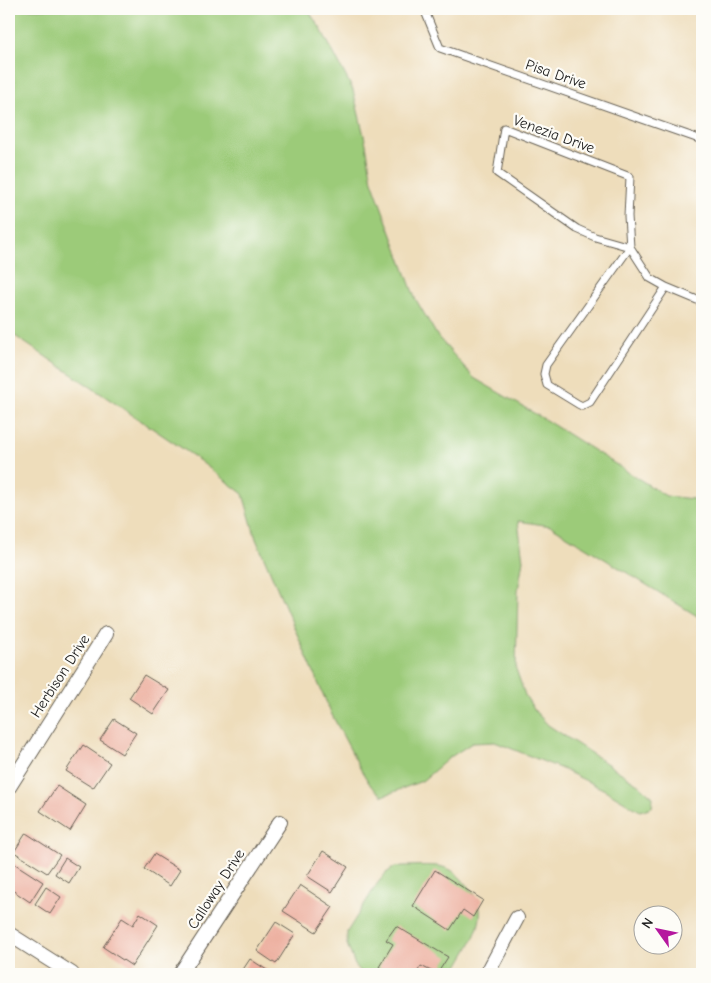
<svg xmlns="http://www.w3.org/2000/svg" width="711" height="983" viewBox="0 0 711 983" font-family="'Comic Neue',sans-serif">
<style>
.green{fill:#9ccb79;stroke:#5c744a}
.building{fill:#edb0a0}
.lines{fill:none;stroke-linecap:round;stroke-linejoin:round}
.lane-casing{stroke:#666054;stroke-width:9}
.street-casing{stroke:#666054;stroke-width:16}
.lane{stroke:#fff;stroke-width:7}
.street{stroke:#fff;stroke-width:14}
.labels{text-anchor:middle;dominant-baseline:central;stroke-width:4.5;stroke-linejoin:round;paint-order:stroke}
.street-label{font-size:15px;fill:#1c1c1c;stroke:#fdfcf7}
</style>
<rect width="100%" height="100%" fill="#fdfcf7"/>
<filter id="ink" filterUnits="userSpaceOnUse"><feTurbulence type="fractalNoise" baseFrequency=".02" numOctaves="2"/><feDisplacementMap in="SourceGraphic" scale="10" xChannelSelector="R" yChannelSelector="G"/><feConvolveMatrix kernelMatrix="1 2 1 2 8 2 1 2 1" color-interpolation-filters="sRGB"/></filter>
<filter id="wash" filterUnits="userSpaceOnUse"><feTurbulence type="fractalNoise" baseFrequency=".0096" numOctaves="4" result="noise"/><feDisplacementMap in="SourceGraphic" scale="20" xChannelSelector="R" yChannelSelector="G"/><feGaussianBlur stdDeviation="1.12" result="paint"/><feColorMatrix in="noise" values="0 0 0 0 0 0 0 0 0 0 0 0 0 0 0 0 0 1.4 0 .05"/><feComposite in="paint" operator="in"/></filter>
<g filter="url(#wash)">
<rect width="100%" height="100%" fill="#edb"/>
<path class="green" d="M9 9H307L321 29 353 90 366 144 372 181 415 298 438 337 474 378 544 419 666 496 702 500V619L551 526 518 521 523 560 518 590 516 669 525 695 535 711 548 725 638 784 653 797 652 807 640 811 605 790 562 769 495 742 472 743 449 758 422 781 383 796 371 786 361 770 332 715 256 539 243 494 192 455 9 332Z
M403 866C414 866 437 864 446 868 453 870 459 876 464 882 489 905 481 925 467 951 462 959 458 967 453 974H363L355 965 347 944V932L377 884 386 873 395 867Z"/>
<g id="blocks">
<path class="building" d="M144 675 169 690 153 714 129 698Z
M114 719 136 733 122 754 100 740Z
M83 745 110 763 93 788 66 771Z
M57 786 86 805 70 831 40 811Z
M26 833 60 855 47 873 14 852Z
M323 851 348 867 332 892 307 876Z
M154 854 180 870 170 886 144 869Z
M65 858 79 867 69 883 55 874Z
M9 860 43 882 30 902 9 888Z
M435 870 483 900 473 917 463 910 450 930 413 906Z
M300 885 333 907 316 932 283 911Z
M46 887 61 897 50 914 35 904Z
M140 913 158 925 132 966 103 947 122 918 133 925Z
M276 922 295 934 276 964 257 951Z
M396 926 448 957 437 974 421 966 416 974H390L379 967 393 944 386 940Z
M250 959 270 972 269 974H240Z"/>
</g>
</g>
<g filter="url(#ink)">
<use href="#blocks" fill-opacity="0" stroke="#666054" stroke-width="1"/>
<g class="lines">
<g class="lane-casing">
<path id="lane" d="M424 9 440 48 702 140
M630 247 595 237 577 229 497 173 504 128 630 177 628 216 630 247 650 278 666 287 702 302
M630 247 546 365 544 374 547 385 578 404 582 406 590 402 666 287"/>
</g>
<g class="street-casing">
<path id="street" d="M9 787 106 634
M9 934 72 974
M180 974 280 822
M487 974 517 918"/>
</g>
<use href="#lane" class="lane"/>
<use href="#street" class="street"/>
</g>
</g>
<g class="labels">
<g class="street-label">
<text transform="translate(556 74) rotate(19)">Pisa Drive</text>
<text transform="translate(554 134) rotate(20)">Venezia Drive</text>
<text transform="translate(60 676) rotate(-57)">Herbison Drive</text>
<text transform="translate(216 889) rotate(-57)">Calloway Drive</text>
</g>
</g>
<rect width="711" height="983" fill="none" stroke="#fdfcf7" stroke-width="30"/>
<g transform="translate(658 930) rotate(303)"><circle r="24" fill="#fdfcf7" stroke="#a3a29f"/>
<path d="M0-4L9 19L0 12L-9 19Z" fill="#b5179e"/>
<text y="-8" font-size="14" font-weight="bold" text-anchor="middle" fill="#1c1c1c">N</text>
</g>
</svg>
